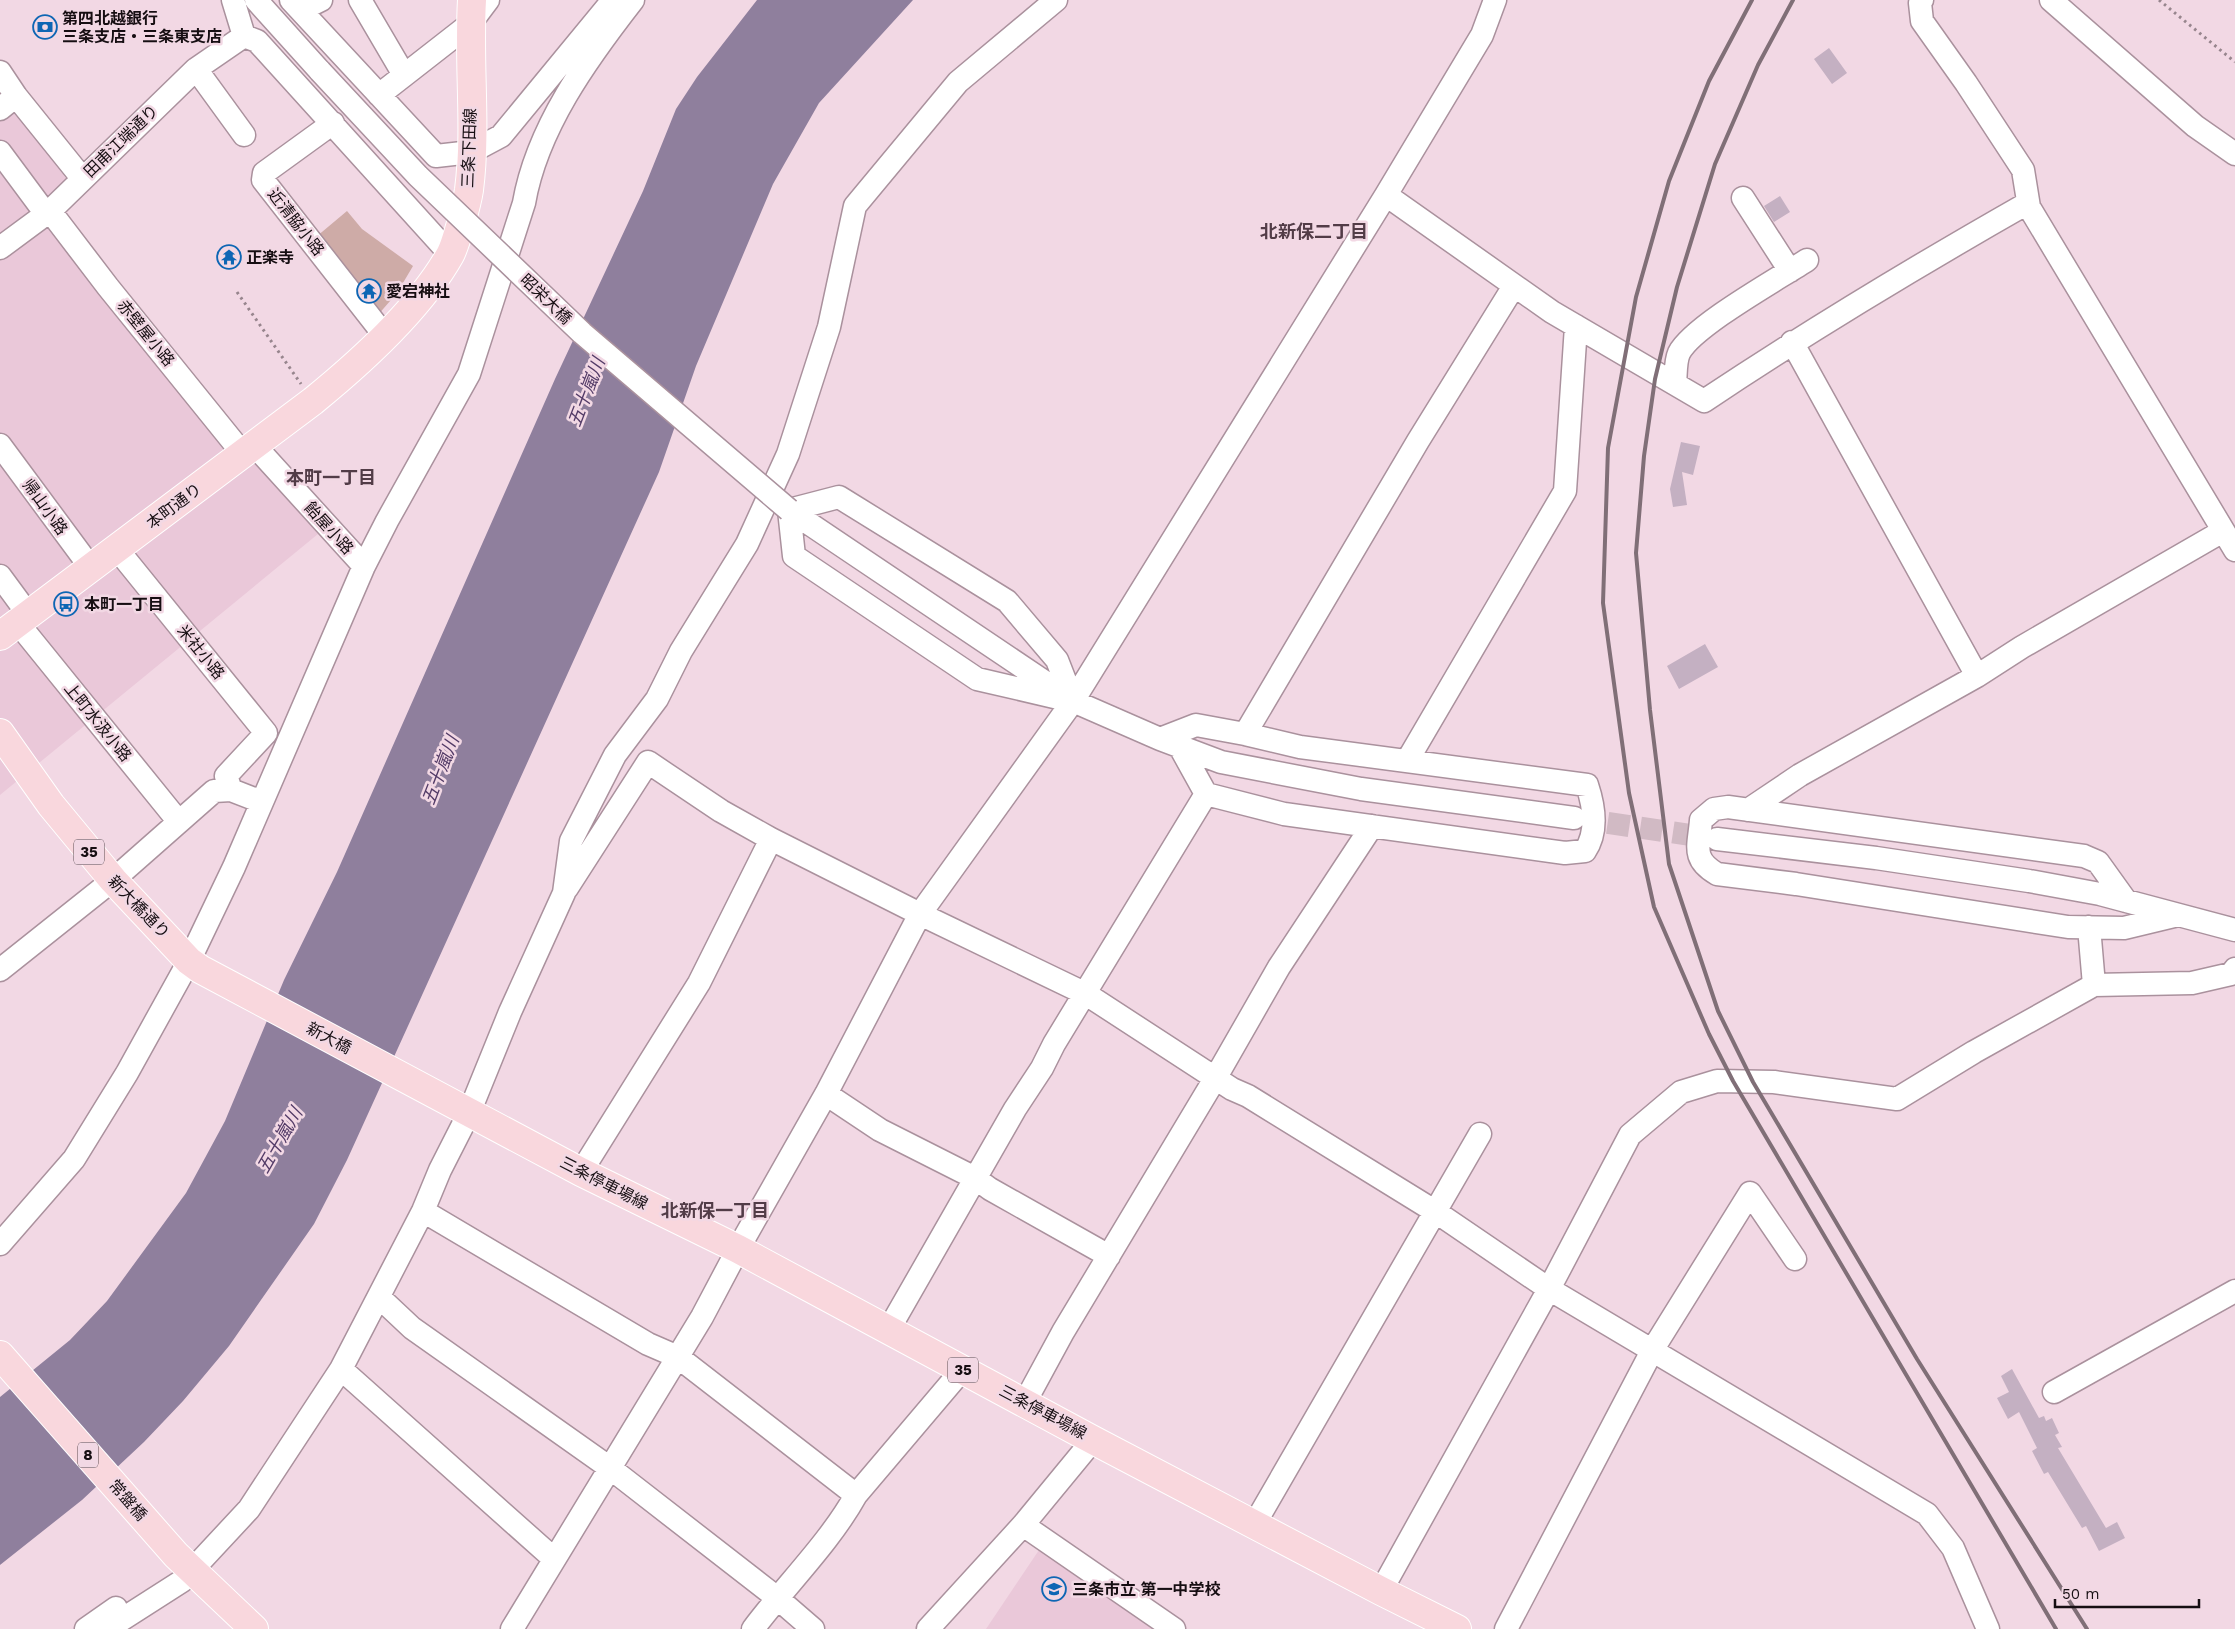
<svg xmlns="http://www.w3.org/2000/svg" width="2235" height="1629" viewBox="0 0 2235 1629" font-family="'Work Sans','Noto Sans JP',sans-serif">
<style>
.built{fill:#eac8d9}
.green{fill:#ceaba7}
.water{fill:#8f7f9d}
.building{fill:#c4b0c2}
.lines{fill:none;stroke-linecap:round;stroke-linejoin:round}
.minor-tunnel{stroke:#d1bac4;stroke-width:22;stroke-dasharray:22 11;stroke-linecap:butt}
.minor-casing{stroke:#aa919d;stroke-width:25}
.major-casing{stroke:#fff;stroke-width:30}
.path{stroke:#97858d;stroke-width:3;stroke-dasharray:2.5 4;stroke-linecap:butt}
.minor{stroke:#fff;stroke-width:22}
.major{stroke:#f9d7dd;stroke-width:28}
.rail{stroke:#806f77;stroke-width:4}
.minor-bridge-casing{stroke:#aa919d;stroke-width:25;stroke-linecap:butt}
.minor-bridge{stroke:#fff;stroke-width:22}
.labels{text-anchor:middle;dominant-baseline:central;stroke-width:5;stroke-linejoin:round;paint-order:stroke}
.shield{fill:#f2d8e4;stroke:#584b51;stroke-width:1}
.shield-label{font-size:15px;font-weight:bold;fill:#160e12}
.poi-label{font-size:16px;font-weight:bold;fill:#160e12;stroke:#f2d8e4;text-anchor:start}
.street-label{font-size:16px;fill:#160e12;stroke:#f2d8e4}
.neighbourhood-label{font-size:18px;font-weight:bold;fill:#523c47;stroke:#f2d8e4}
.water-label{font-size:18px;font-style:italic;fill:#533b67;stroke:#f2d8e4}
</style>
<rect width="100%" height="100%" fill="#f2d8e4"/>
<path class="built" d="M0 91 80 197 62 213 318 534 0 795Z
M1039 1550 1153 1629H986Z"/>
<path class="green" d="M347 211 362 229 413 266 397 293 377 316 316 237Z"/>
<path class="water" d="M757 0H913L819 103 773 184 696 366 659 472 418 1004 347 1160 314 1224 229 1346 183 1401 144 1442 82 1500 0 1565V1397L70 1340 107 1301 186 1193 225 1121 284 980 337 872 555 379 643 191 676 109 697 77Z"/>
<path class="building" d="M1829 48 1847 73 1832 84 1814 59Z
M1780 196 1790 212 1774 222 1764 206Z
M1681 442 1700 446 1693 475 1682 472 1687 505 1673 507 1670 489Z
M1705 644 1718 667 1679 689 1667 666Z
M2012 1369 2039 1418 2044 1416 2046 1421 2052 1418 2059 1433 2055 1435 2062 1447 2058 1448 2106 1528 2117 1522 2125 1538 2099 1551 2086 1526 2082 1528 2048 1472 2044 1474 2032 1451 2037 1448 2019 1412 2008 1419 1997 1398 2009 1392 2001 1376Z"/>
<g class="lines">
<path class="minor-tunnel" d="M1575 818 1717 839"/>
<g class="minor-casing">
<path id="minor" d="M233 0 244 36
M256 0 320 71
M291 0 436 156 471 152 501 136 613 0
M360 0 404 75
M1922 0 1920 3 1922 21 1966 83 2023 170 2029 207 2235 550
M2051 0 2195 126 2235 154
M301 10 321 0
M244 36 257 41 450 254
M196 69 244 135
M0 72 16 96 82 178
M379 95 470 24 488 0
M0 109 16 96
M333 123 264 173 263 180 385 336
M0 152 46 214
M1386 195 1552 312 1704 401C1809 331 1917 266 2026 204L2029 207
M1743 198 1790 271
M50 211 108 287 243 454
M0 248 50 211 196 69 244 36
M1792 342 1977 676
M1675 384C1676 375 1675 362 1679 353 1693 326 1778 279 1807 260
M0 445 91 568
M254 445 364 566
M789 510 1073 701 1160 739 1221 762 1361 789 1574 818
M789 510 839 497 1007 601 1057 660 1073 701
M789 510 794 556 977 679 1063 699
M117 549 266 733 226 776 231 790
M0 576 28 614
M17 622 179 822
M1245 734 1418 441 1514 286
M1160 739 1196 725 1245 734 1300 747 1587 785C1594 806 1598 832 1585 851L1565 853 1284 814 1206 794 1180 747
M1407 761 1565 491 1576 326
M1748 810 1800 775 1977 676 2022 647 2223 531
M1717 839 1876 858 2029 881 2100 894 2235 930
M567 888 648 762 721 811 771 839 920 914 1086 994 1232 1089 1248 1096 1436 1212 1549 1289 1927 1514 1953 1548 1988 1629
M2126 901 2098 862 2084 856 1728 807 1714 809 1701 820C1699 846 1691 859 1717 874L1796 884 2068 927 2124 928 2178 915
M2089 927 2094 985
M0 970 113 880 214 791 231 790 262 802
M826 1094 880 1130 975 1178 990 1189 1109 1256
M581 1172 699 983 771 839
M423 1211 648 1344 678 1357 856 1495
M0 1244 74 1159 127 1073 189 961 234 867 364 566 387 521 469 374 524 203C537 128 587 59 633 0
M379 1297 412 1328 610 1468 776 1597 813 1629
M889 1329 1015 1109 1042 1068 1054 1044 1206 794
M341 1369 553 1558
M2054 1392 2235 1291
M1025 1402 1063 1332 1216 1077 1279 967 1372 826
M1023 1525 1174 1629
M1254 1525 1480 1134
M1381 1591 1549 1289 1630 1135 1681 1092 1717 1081 1774 1082 1897 1099 1974 1052 2094 985 2192 983 2231 974 2235 969
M86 1629 116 1608
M107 1629 182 1581 249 1509 341 1369 423 1211 440 1170 469 1113 510 1012 564 893 571 841 615 755 657 699 681 651 747 544 788 454 829 327 855 206 958 82 1056 0
M512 1629 702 1317 738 1249 826 1094 920 914 1073 701 1386 195 1482 35 1495 0
M753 1629C786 1585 830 1542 856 1495L962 1370
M928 1629 1023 1525 1093 1440
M1506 1629 1653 1349 1750 1193 1795 1259"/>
</g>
<g class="major-casing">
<path id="major" d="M0 636 313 401C361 362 419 310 450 255 456 244 467 203 469 190 477 127 468 63 472 0
M0 733 51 805 113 880 189 961 200 969 581 1172 738 1249 1093 1440 1381 1591 1457 1629
M0 1355 176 1555 254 1629"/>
</g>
<path class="path" d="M2159 0 2235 62
M237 292 301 384"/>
<use href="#minor" class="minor"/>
<use href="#major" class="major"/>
<path class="rail" d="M1752 0 1709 81 1669 181 1636 297 1608 448 1603 603 1629 793 1654 907 1709 1034 1733 1081 2056 1629
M1793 0 1758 65 1715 164 1677 287 1655 379 1644 456 1636 553 1650 710 1669 864 1718 1011 1753 1082 1917 1359 2087 1629"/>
<g class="minor-bridge-casing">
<path id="minor-bridge" d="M320 71 418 176 582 333 789 510"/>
</g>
<use href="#minor-bridge" class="minor-bridge"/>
</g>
<defs>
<g id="bank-ring" transform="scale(1.25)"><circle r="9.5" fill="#f2d8e4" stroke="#0e66b4" stroke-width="1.5"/><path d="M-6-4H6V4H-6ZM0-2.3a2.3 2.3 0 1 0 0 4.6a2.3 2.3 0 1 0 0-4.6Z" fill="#0e66b4"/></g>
<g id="temple-ring" transform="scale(1.25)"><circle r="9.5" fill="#f2d8e4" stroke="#0e66b4" stroke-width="1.5"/><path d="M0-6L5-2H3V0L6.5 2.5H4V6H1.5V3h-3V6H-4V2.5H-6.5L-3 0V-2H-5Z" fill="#0e66b4"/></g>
<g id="bus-ring" transform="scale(1.25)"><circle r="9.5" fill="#f2d8e4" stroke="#0e66b4" stroke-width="1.5"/><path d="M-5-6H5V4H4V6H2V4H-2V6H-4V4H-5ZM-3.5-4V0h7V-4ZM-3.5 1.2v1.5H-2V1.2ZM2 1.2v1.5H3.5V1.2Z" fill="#0e66b4"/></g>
<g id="school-ring" transform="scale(1.25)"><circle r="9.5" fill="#f2d8e4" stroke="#0e66b4" stroke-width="1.5"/><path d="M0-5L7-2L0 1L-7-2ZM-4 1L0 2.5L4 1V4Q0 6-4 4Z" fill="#0e66b4"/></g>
</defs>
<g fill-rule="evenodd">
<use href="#bank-ring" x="45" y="27"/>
<use href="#temple-ring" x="229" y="257"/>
<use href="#temple-ring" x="369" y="291"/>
<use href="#bus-ring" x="66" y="604"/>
<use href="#school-ring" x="1054" y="1589"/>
</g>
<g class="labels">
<g class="shield">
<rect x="74" y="839.5" width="30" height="25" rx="4"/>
<rect x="948" y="1357.5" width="30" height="25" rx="4"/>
<rect x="78" y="1442.5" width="20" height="25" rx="4"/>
</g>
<g class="shield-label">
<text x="89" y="852">35</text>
<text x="963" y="1370">35</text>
<text x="88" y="1455">8</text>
</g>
<g class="poi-label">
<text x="62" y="18">第四北越銀行<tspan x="62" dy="18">三条支店・三条東支店</tspan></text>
<text x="246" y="257">正楽寺</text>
<text x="386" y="291">愛宕神社</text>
<text x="84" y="604">本町一丁目</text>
<text x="1072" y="1589">三条市立 第一中学校</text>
</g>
<g class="street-label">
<text transform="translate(121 141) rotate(-44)">田甫江端通り</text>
<text transform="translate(469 148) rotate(-88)">三条下田線</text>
<text transform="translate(296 222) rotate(52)">近清脇小路</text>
<text transform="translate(546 299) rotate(44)">昭栄大橋</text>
<text transform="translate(146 333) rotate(51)">赤壁屋小路</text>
<text transform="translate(174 506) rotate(-37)">本町通り</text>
<text transform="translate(45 507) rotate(54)">帰山小路</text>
<text transform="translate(329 528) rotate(48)">飴屋小路</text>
<text transform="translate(201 652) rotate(51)">米社小路</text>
<text transform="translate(98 722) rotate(51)">上町水汲小路</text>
<text transform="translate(139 907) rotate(46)">新大橋通り</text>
<text transform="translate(329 1038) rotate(28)">新大橋</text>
<text transform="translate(604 1183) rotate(27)">三条停車場線</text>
<text transform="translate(1043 1412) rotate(28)">三条停車場線</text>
<text transform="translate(128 1500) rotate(49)">常盤橋</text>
</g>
<g class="neighbourhood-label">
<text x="1314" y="231">北新保二丁目</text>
<text x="331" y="477">本町一丁目</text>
<text x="715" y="1210">北新保一丁目</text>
</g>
<g class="water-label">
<text transform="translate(586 392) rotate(-69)">五十嵐川</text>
<text transform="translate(440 770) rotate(-69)">五十嵐川</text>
<text transform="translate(279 1140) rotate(-60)">五十嵐川</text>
</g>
</g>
<path d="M2055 1599v8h144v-8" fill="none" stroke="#160e12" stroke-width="2.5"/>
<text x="2062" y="1599" font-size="15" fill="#160e12" stroke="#f2d8e4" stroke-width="4" paint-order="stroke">50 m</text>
</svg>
